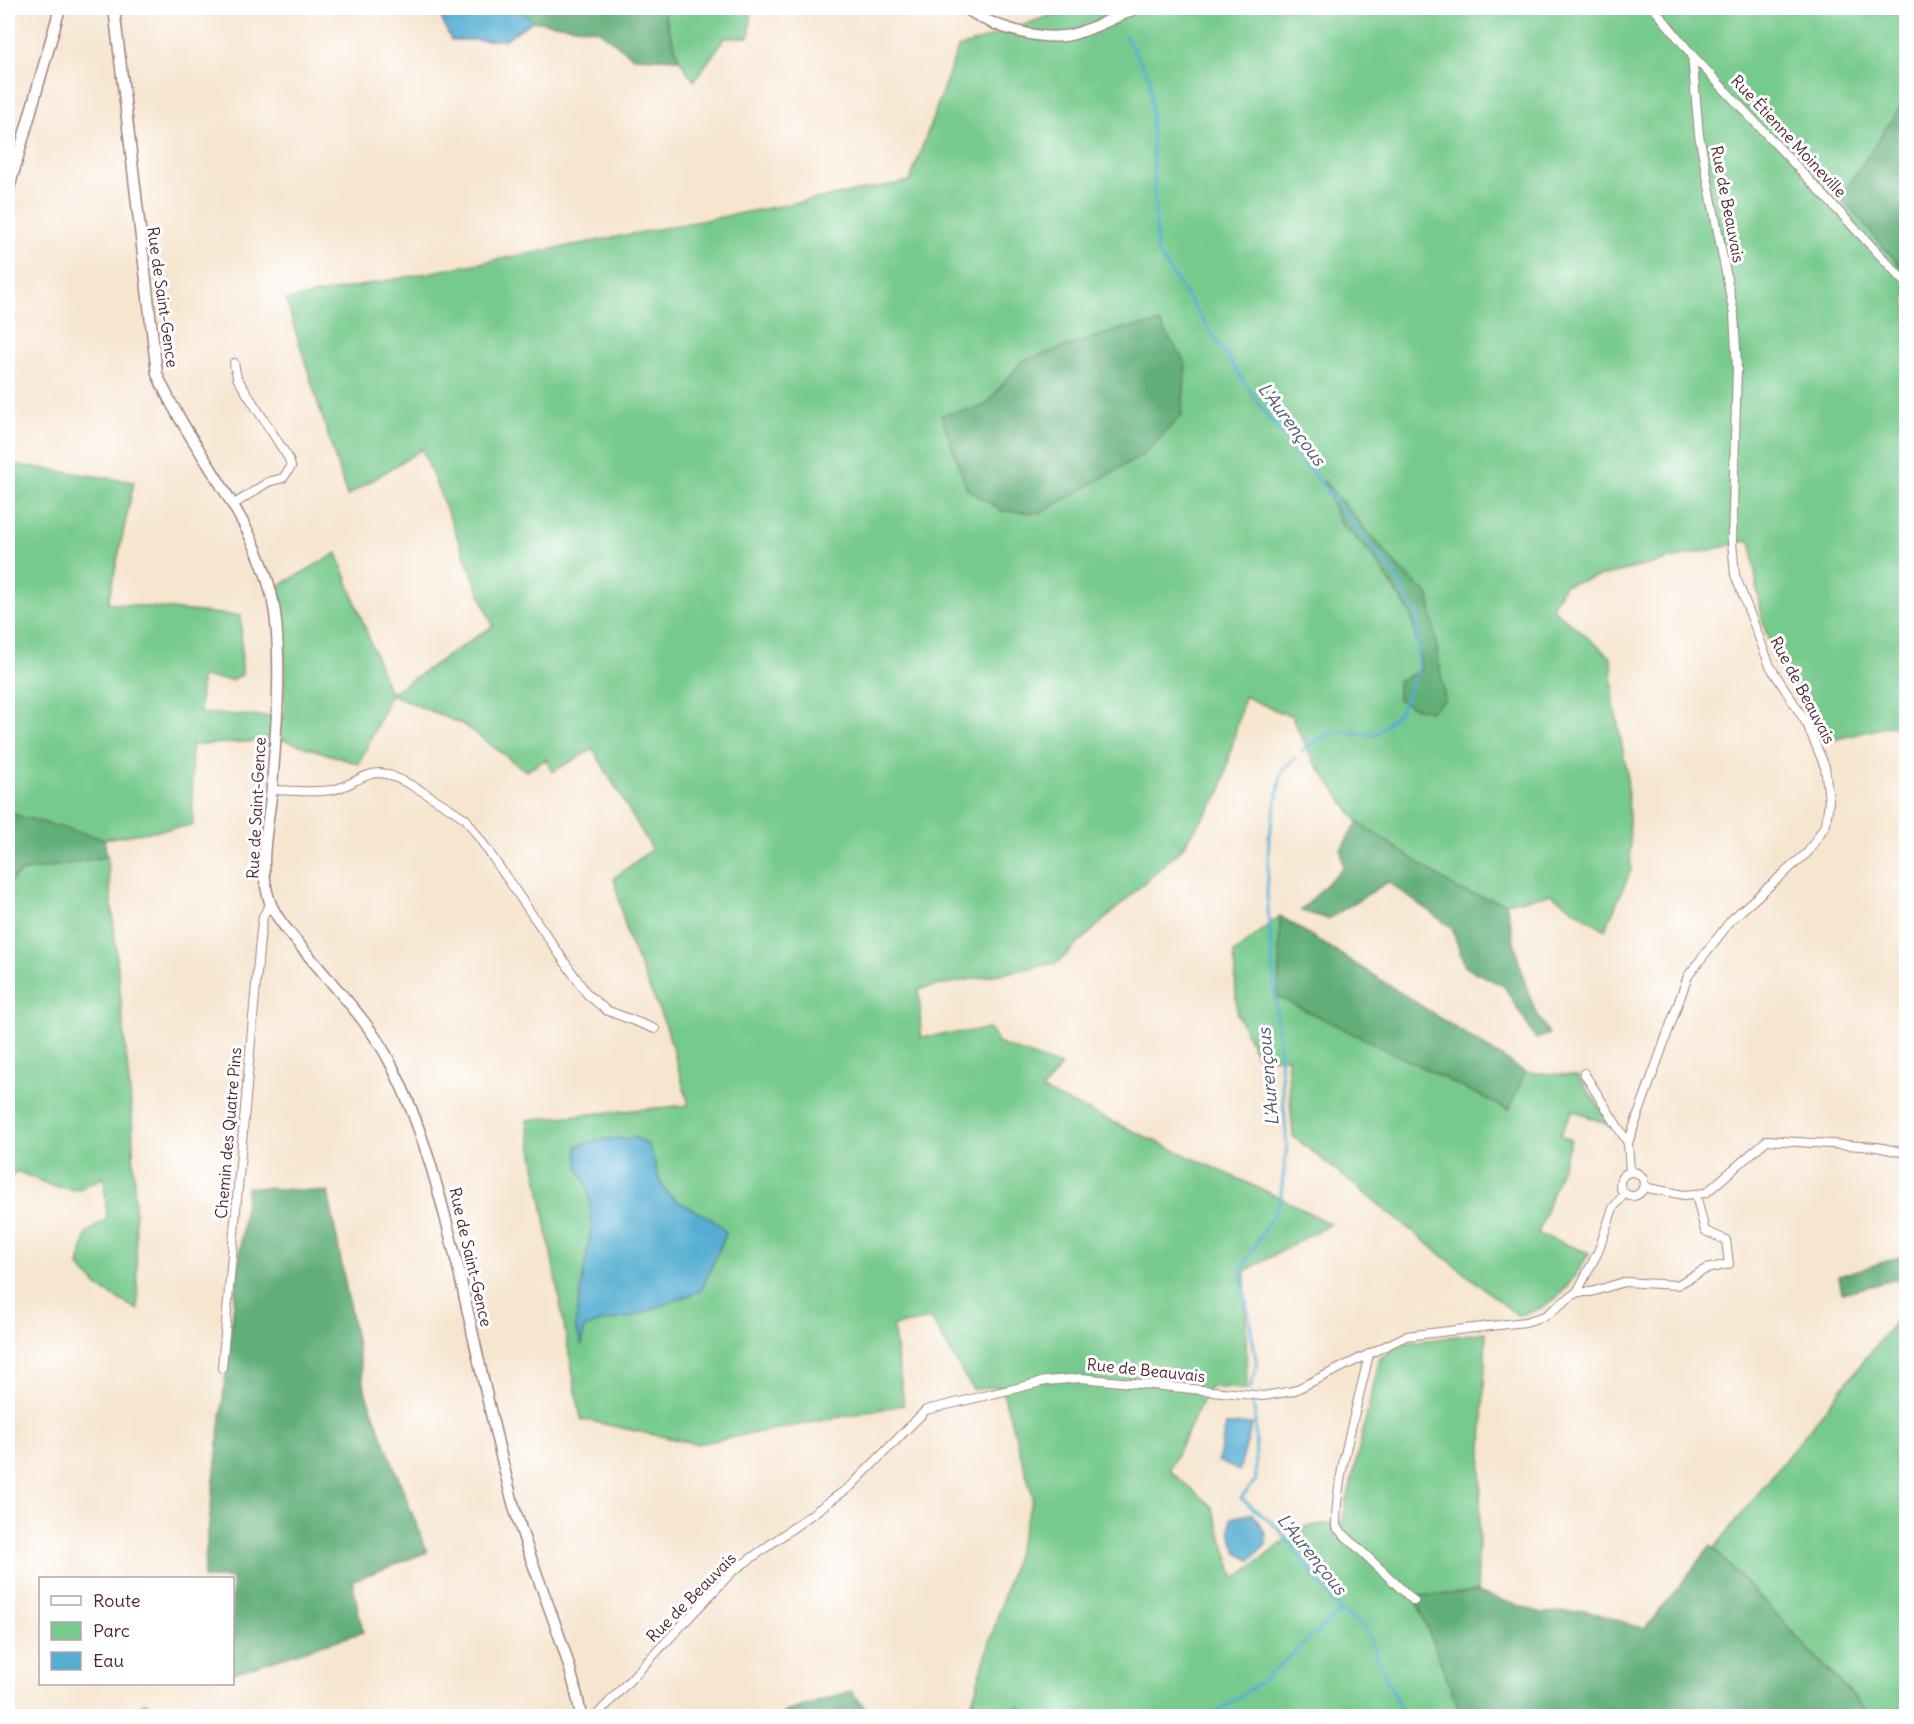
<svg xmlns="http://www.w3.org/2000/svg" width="1914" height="1724" viewBox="0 0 1914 1724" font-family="Delius,sans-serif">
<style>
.green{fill:#77ca8d;stroke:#60745c;stroke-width:1.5;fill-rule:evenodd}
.forest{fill:#61ae78;stroke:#566652;stroke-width:1.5}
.water{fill:#55aed2;stroke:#50667e;stroke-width:1.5}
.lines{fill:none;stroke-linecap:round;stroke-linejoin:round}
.stream{stroke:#55aed2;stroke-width:3}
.minor-casing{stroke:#a0827d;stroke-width:10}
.tertiary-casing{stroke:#a0827d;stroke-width:13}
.minor{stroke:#fff;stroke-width:8}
.tertiary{stroke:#fff;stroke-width:10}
.labels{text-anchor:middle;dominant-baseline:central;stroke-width:6;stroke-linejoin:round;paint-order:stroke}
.street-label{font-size:16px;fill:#4a1f2b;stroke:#fff}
.water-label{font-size:18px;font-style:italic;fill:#4e586e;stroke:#fff}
</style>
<rect width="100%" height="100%" fill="#fff"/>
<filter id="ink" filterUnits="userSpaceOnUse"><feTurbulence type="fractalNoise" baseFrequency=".0167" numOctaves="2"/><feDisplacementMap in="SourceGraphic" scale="12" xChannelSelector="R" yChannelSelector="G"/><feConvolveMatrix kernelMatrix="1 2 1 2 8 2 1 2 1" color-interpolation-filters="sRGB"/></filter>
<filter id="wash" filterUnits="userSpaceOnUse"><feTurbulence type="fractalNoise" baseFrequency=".008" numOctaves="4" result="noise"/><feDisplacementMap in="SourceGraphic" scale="24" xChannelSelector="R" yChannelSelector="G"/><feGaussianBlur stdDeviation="1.35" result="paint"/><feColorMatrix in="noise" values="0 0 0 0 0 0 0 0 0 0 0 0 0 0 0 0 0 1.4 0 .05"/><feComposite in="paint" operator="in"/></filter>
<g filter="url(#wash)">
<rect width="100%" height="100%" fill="#f6e5cf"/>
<path class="green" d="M662 8H752L749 37 725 38 694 81 679 59Z
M1071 8H1906V722L1825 742 1775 661 1760 612 1751 540 1564 585 1552 608 1611 657 1614 705 1627 772 1631 870 1605 930 1551 894 1506 903 1460 891 1358 822 1313 760 1291 715 1282 713 1244 696 1221 792 1182 848 1057 963 919 989 921 1037 990 1029 999 1044 1061 1066 1042 1090 1285 1200 1330 1224 1245 1271 1247 1389 1209 1387 1169 1470 1212 1507 1235 1579 1304 1527 1342 1522 1380 1358 1406 1343 1486 1332 1477 1592 1415 1597 1462 1716H968L1033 1497 1001 1386 973 1390 931 1319 893 1326 904 1405 697 1444 581 1419 527 1120 689 1105 667 1029 628 938 614 878 652 849 593 749 552 772 546 759 526 771 464 725 391 694 359 764 284 740 191 745 193 825 104 839 15 815 8 817V463L134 482 108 603 241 616 242 675 231 680 201 677 200 713 284 717 285 636 277 587 337 553 390 694 493 626 422 449 347 496 286 300 910 181 958 48ZM1324 482 1398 567 1429 596 1430 711 1398 681 1422 670 1411 614 1371 553 1340 523Z
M107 857 132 1115 138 1310 99 1288 79 1266 86 1234 107 1218 104 1177 76 1190 52 1186 17 1171 8 1179V884L20 872Z
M1280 916 1279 997 1509 1110 1525 1072 1578 1076 1613 1127 1573 1110 1560 1135 1571 1140 1538 1234 1589 1253C1569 1285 1557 1309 1517 1315L1293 1136 1287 1058 1257 1056 1237 1013 1234 953Z
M1906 1308V1709L1866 1710 1714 1549Z"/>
<path class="forest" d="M517 8H662L679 59 633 57 598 30 533 21Z
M1906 98V273L1841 197Z
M1160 323 1186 364 1182 415 1143 455 1041 513 1002 511 967 489 941 415 985 406 1022 361 1124 328Z
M1323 480 1398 567 1429 596 1445 700 1430 711 1412 707 1398 699V681L1422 670 1411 614 1371 553 1340 523Z
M15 815 104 839 107 857 20 872 8 884V817Z
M1358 822 1460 891 1506 903C1516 948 1522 994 1549 1034L1536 1039 1504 986 1465 967 1452 928 1388 882 1328 919 1301 911 1343 867 1341 849Z
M1280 916 1525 1072 1509 1110 1278 997Z
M247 1187 328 1192 366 1394 427 1552 352 1581 363 1632 233 1673 232 1578H203Z
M1906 1255V1277L1842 1293 1839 1276Z
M1711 1546 1866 1710 1903 1709 1899 1716H1462L1415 1596 1477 1592 1541 1613 1588 1611 1645 1629Z
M851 1691 872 1716H781L783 1713Z
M145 1702 167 1716H131Z"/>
<path class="water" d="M443 8H517L533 21 504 40H451L441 18Z
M637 1138 648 1145C656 1159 655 1176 665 1190 681 1210 717 1214 726 1234L701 1291 631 1317 601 1322 584 1328 582 1346 575 1326 592 1224 588 1188 578 1167 577 1146 603 1139Z
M1252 1424 1239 1471 1218 1461 1226 1425Z
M1252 1513 1266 1534V1545L1250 1560 1237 1553 1230 1531 1231 1518Z
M1021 1706 1025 1716H977Z"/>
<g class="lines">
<path class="stream" d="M1108 8 1110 10
M1125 35 1150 78 1157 252 1270 420 1394 574 1417 616 1418 669 1400 711 1376 735C1344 731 1327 727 1302 751
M1250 1389 1257 1365 1241 1270 1280 1202 1287 1146 1267 895 1269 837 1282 771 1295 758
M1341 1611 1364 1626 1403 1716
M1212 1716 1262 1681 1341 1611 1278 1528 1241 1498 1256 1480 1255 1413 1250 1400"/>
</g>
</g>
<g filter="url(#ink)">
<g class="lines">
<g class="minor-casing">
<path id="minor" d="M1654 8 1692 55 1906 283
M233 505 268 482 283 478 291 467 289 459 237 378 234 363
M272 790C291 790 313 793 332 790 350 787 362 773 380 773 398 774 450 808 466 819L587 994 606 1010 655 1029
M1584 1073 1628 1143
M1630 1172 1628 1143 1688 976 1732 919 1808 852 1826 824 1829 800 1825 767 1807 724 1770 666 1735 575 1732 542 1737 368 1734 314 1699 135 1692 55
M1620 1184a12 12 0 1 1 24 0a12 12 0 1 1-24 0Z
M1643 1187 1684 1195 1706 1193 1767 1140 1877 1147 1906 1153
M1577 1292H1591L1624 1282 1677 1285 1706 1269 1729 1264 1726 1240 1705 1231 1696 1195
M1369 1354C1358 1405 1335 1477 1336 1527L1414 1601
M222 1368 260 939 263 916 271 903
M596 1716 732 1572 851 1486 926 1410 1046 1381 1081 1378 1263 1396 1293 1391 1406 1336 1525 1322 1545 1316 1577 1292 1598 1252 1613 1208 1625 1193"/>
</g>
<g class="tertiary-casing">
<path id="tertiary" d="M114 8 157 374C192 455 262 523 275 613 282 670 276 730 272 787 269 823 257 866 270 902 277 920 291 934 303 949 333 986 370 1022 391 1064 423 1127 440 1195 457 1263 475 1343 492 1424 513 1503 533 1575 568 1642 581 1716
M966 8C991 27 1047 44 1077 33 1097 27 1117 16 1137 8
M8 192 60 8"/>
</g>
<use href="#minor" class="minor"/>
<use href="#tertiary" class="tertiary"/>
</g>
</g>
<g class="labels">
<g class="street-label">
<text transform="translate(1789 136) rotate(47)">Rue Étienne Moineville</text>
<text transform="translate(1728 204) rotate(79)">Rue de Beauvais</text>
<text transform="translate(163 297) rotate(82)">Rue de Saint-Gence</text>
<text transform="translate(1803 690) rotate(62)">Rue de Beauvais</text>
<text transform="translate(256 808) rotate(-87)">Rue de Saint-Gence</text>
<text transform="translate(228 1133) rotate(-85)">Chemin des Quatre Pins</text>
<text transform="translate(471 1257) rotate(77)">Rue de Saint-Gence</text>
<text transform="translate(1146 1370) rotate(6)">Rue de Beauvais</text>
<text transform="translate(691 1597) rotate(-45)">Rue de Beauvais</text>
</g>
<g class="water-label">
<text transform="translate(1292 424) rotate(53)">L'Aurençous</text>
<text transform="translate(1268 1077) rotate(-95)">L'Aurençous</text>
<text transform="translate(1312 1554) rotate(51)">L'Aurençous</text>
</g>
</g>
<rect width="1914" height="1724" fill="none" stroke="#fff" stroke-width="30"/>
<rect x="39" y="1577" width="195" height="108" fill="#ffffff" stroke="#b7a5aa" stroke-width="1.5"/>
<rect x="51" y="1596" width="30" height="9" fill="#ffffff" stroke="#b7a5aa" stroke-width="1.5"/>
<text x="93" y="1607" font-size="18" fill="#4a1f2b">Route</text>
<rect x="51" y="1622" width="30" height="18" fill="#77ca8d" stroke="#b7a5aa" stroke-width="1.5"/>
<text x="93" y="1637" font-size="18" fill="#4a1f2b">Parc</text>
<rect x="51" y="1652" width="30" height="18" fill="#55aed2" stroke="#b7a5aa" stroke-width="1.5"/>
<text x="93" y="1667" font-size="18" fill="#4a1f2b">Eau</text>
</svg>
